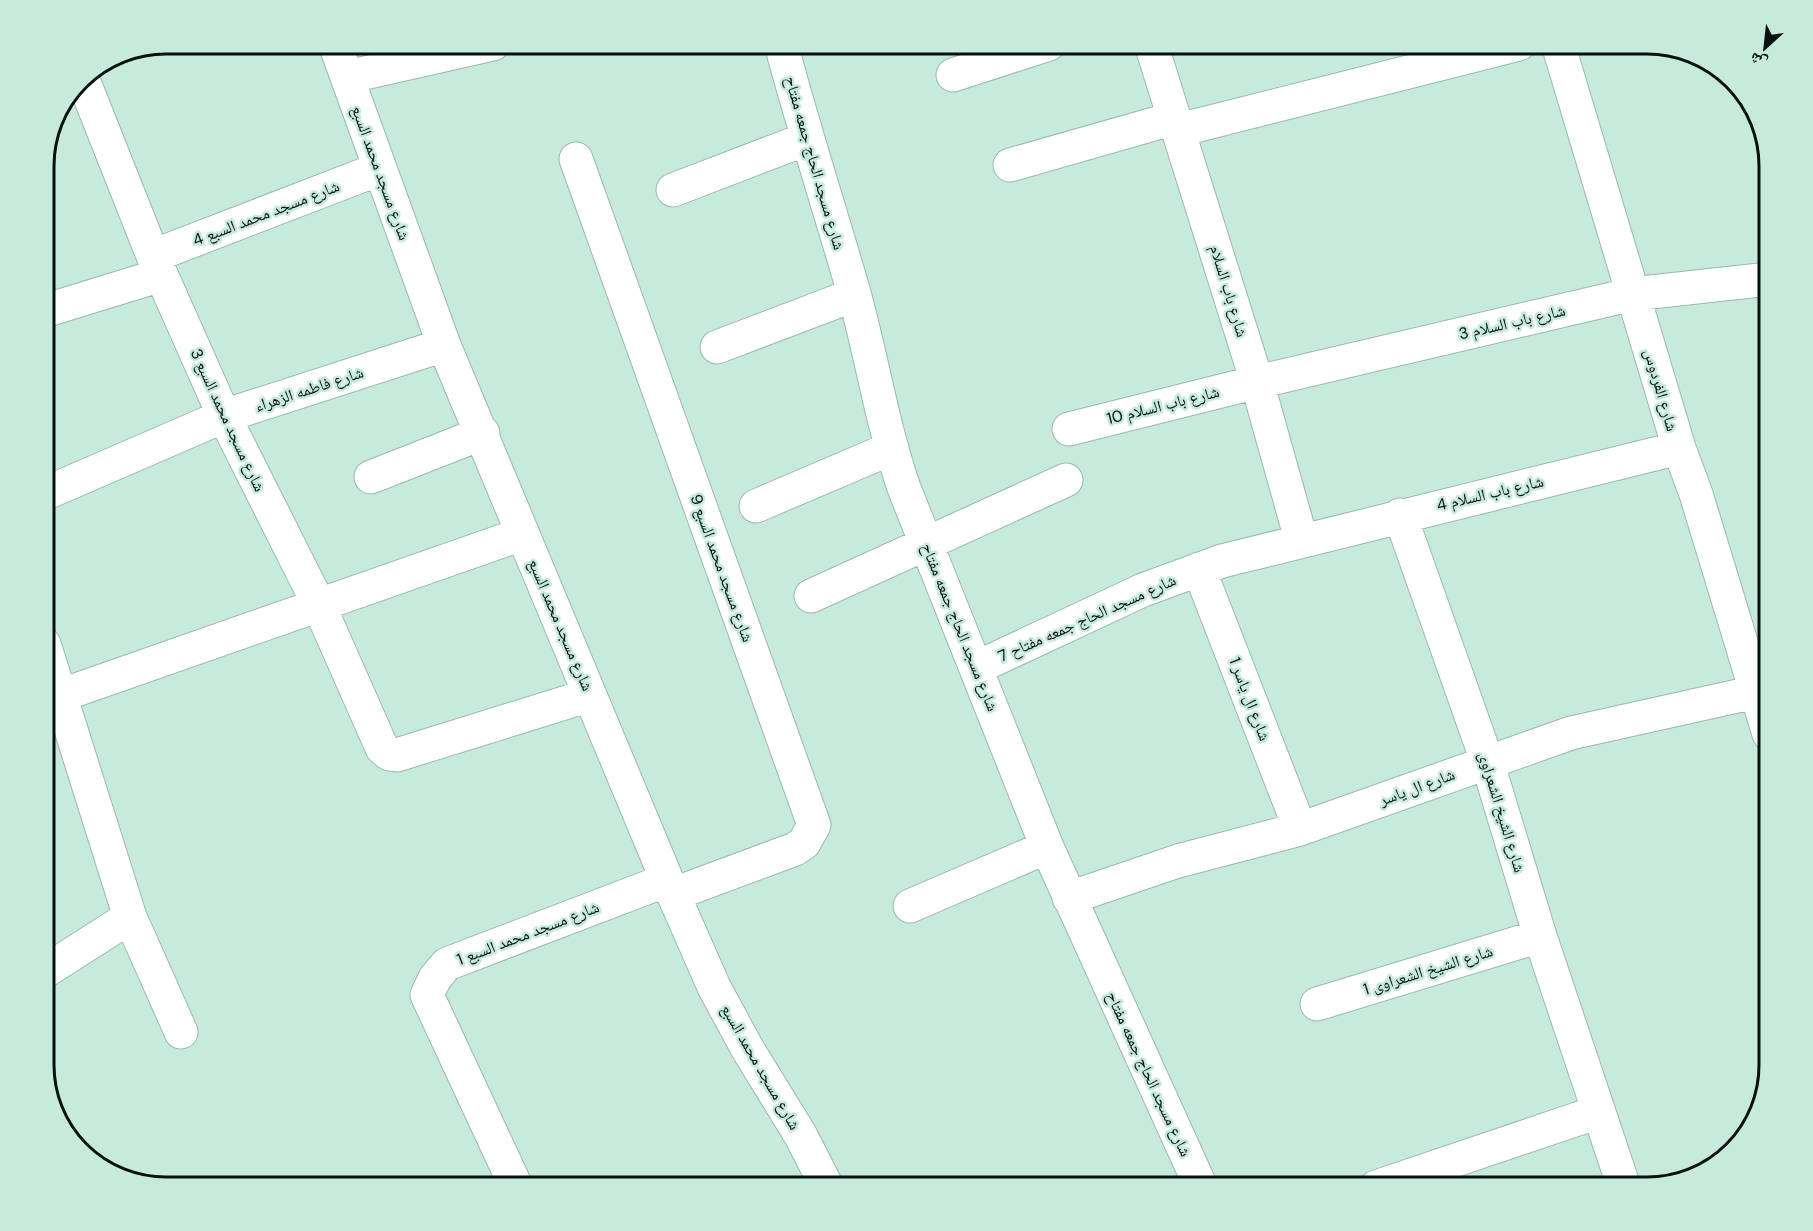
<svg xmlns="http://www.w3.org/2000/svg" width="1813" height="1231" viewBox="0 0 1813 1231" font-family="'DM Sans','Noto Naskh Arabic',sans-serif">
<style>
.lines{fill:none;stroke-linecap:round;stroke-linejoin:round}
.minor-casing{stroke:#97baad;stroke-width:35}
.minor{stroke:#fff;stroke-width:33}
.labels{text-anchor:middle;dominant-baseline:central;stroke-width:5;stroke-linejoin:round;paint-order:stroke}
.street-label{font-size:16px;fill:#05110c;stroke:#c6ebdd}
.rim{fill:none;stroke:#05110c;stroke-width:3}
</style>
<rect width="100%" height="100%" fill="#c6ebdd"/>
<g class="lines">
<g class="minor-casing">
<path id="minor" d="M335 44 444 345 667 880 714 987 747 1048 801 1136 827 1187
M781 44C803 127 830 210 854 293 872 358 882 424 904 488L1047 847 1201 1187
M1151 44 1257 382 1301 539
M1558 44 1679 448 1696 494 1769 734
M953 75 1049 44
M82 77 153 256 224 416 318 603 382 748 389 754 397 755 590 695
M347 77 493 44
M1179 130 1519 44
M576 159 814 825 804 843 795 849 674 894
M1010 165 1175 118
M673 190 806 139
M153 256 379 169
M44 311 161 275
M717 347 854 295
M1069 429 1257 382 1633 294 1769 279
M371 477 483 433
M44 494 224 416 444 345
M756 506 892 448
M1400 515 1487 761 1540 936 1624 1187
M1199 569 1300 829
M811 596 1066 480
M44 644 130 917 181 1032
M976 668 1143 590 1222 561 1679 448
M59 696 522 534
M1069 898 1178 861 1300 829 1571 733 1769 689
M910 906 1047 847
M44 972 130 917
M1317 1004 1540 936
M513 1180 427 995 435 978 447 964 667 880
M1376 1187 1598 1112"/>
</g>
<use href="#minor" class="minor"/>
</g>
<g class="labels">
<g class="street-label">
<text transform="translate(815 163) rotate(74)">شارع مسجد الحاج جمعه مفتاح</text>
<text transform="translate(381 173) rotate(70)">شارع مسجد محمد السبع</text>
<text transform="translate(266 213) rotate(-21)">شارع مسجد محمد السبع 4</text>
<text transform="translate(1229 291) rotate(73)">شارع باب السلام</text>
<text transform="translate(1512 322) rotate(-13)">شارع باب السلام 3</text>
<text transform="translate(309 389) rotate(-18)">شارع فاطمه الزهراء</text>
<text transform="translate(1661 390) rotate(74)">شارع الفردوس</text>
<text transform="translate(1163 405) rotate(-14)">شارع باب السلام 10</text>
<text transform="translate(228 420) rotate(65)">شارع مسجد محمد السبع 3</text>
<text transform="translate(1490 493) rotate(-13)">شارع باب السلام 4</text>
<text transform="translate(722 568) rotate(70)">شارع مسجد محمد السبع 9</text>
<text transform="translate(1087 618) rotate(-24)">شارع مسجد الحاج جمعه مفتاح 7</text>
<text transform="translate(561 625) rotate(67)">شارع مسجد محمد السبع</text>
<text transform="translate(960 627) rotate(68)">شارع مسجد الحاج جمعه مفتاح</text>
<text transform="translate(1250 699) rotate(69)">شارع ال ياسر 1</text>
<text transform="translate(1417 787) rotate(-20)">شارع ال ياسر</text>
<text transform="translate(1502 812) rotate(73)">شارع الشيخ الشعراوى</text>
<text transform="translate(528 933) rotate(-21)">شارع مسجد محمد السبع 1</text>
<text transform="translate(1428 970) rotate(-17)">شارع الشيخ الشعراوى 1</text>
<text transform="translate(761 1067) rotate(60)">شارع مسجد محمد السبع</text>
<text transform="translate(1149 1074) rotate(65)">شارع مسجد الحاج جمعه مفتاح</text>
</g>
</g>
<path d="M0 0H1813V1231H0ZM166 54H1647A112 112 0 0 1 1759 166V1065A112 112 0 0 1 1647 1177H166A112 112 0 0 1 54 1065V166A112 112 0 0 1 166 54Z" fill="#c6ebdd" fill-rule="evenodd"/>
<path class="rim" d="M166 54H1647A112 112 0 0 1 1759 166V1065A112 112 0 0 1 1647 1177H166A112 112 0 0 1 54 1065V166A112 112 0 0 1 166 54Z"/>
<g transform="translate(1765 48) rotate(207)" stroke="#c6ebdd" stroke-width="4.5" paint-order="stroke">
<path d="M0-4.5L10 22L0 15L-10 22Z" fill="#05110c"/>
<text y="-9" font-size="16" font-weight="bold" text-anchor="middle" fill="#05110c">ش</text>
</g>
</svg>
